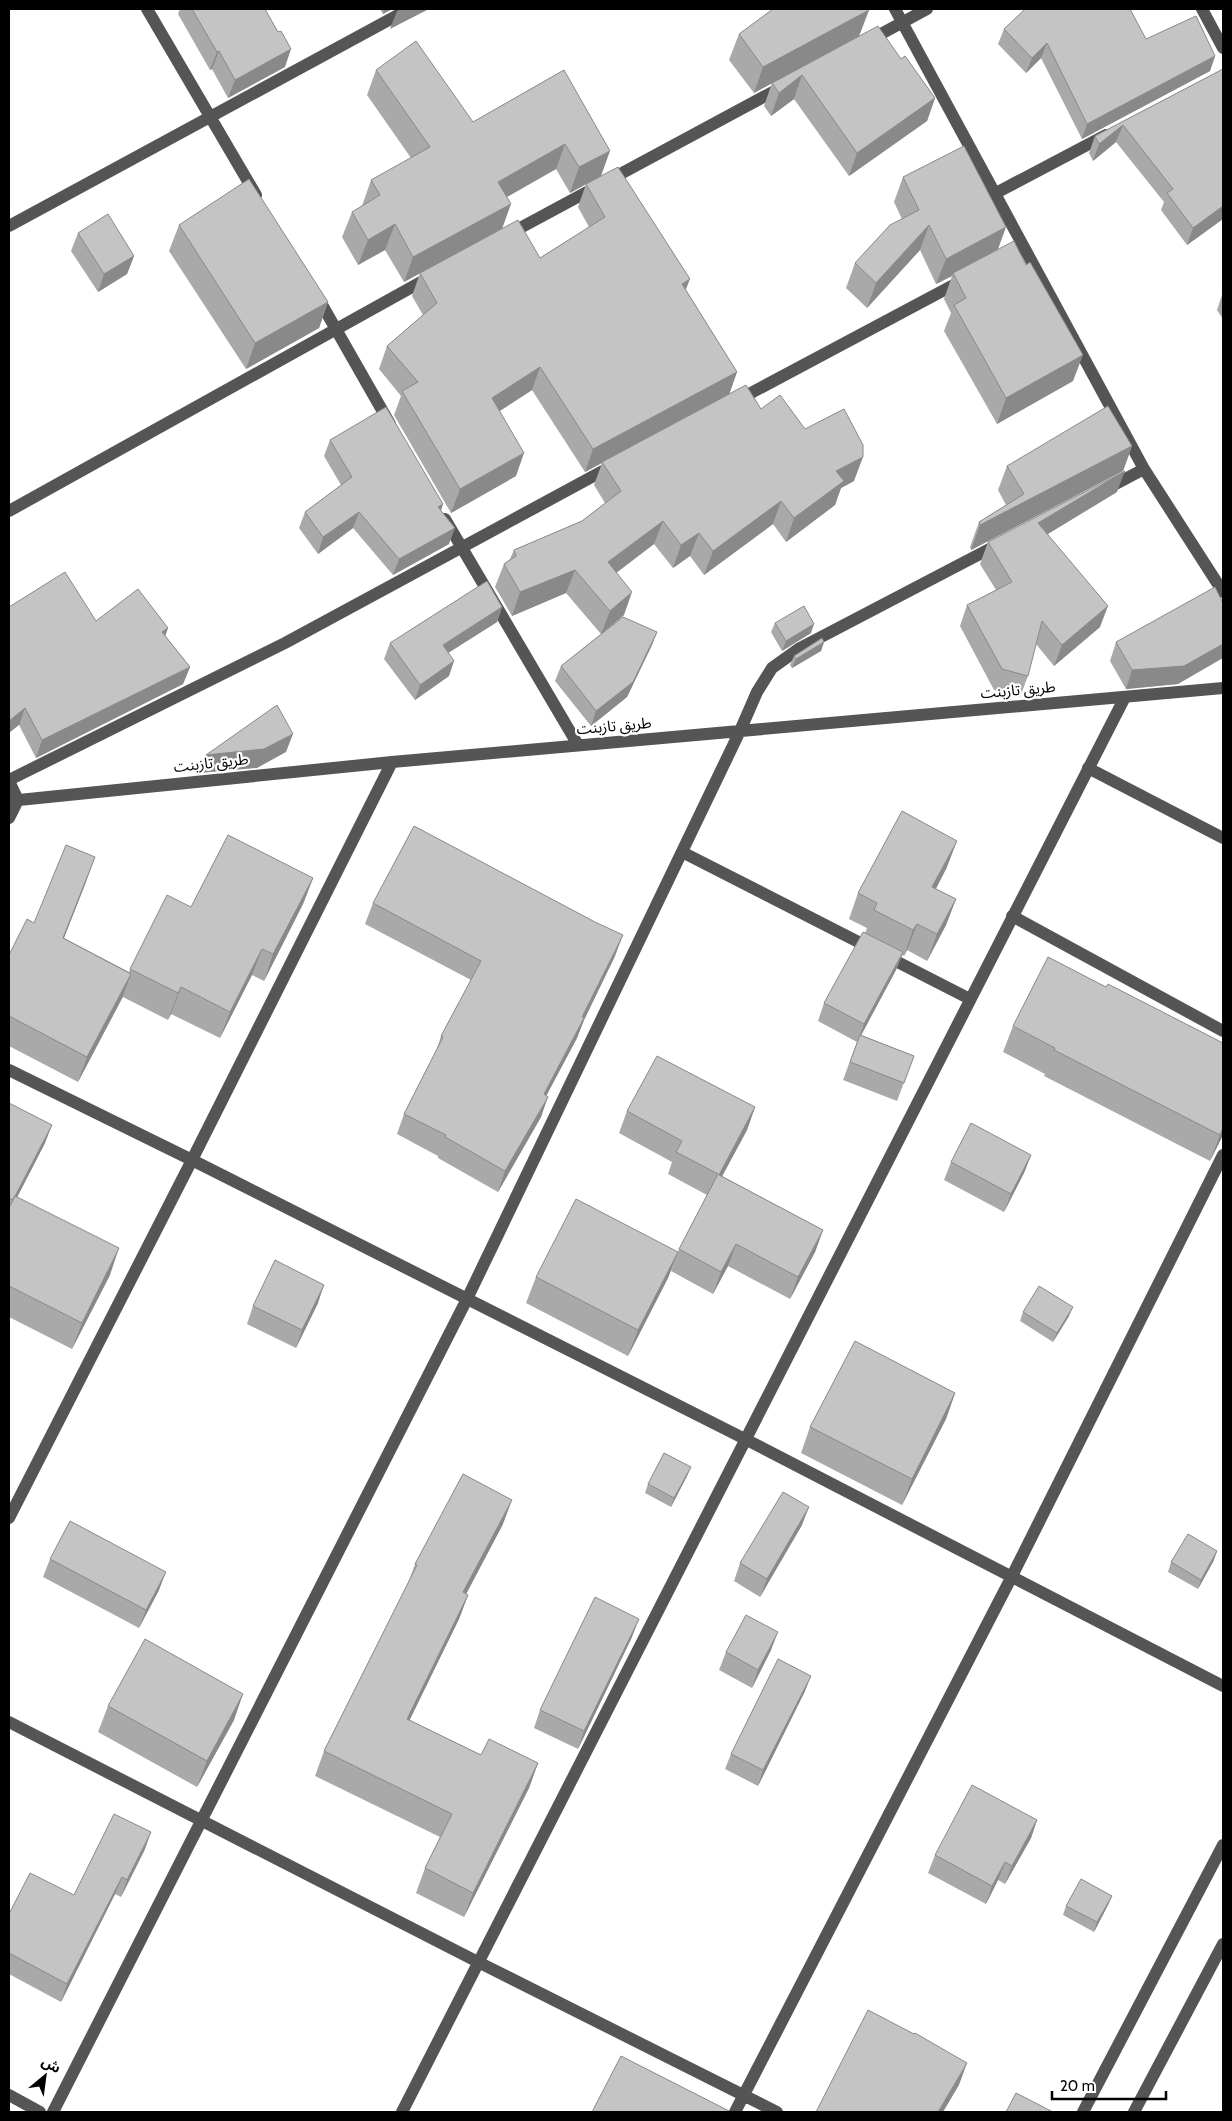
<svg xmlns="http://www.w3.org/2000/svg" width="1232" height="2121" viewBox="0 0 1232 2121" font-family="Cabin,'Noto Sans Arabic',sans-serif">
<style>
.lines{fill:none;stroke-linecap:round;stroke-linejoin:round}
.minor{stroke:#555;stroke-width:12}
.wall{fill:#a9a9a9;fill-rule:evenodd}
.shaded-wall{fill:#898989}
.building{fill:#c4c4c4;stroke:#898989}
.labels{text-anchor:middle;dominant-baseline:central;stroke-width:4.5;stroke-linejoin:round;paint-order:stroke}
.street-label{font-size:15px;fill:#000;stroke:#fff}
</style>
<rect width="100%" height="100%" fill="#fff"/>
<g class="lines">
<path class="minor" d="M147 9 256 195
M895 9 1144 469 1223 592
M1202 9 1223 48
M868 41 927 9
M996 193 1106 135
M9 226 409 9
M507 235 782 87
M1005 257 1024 247
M317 296 390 424
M736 401 963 280
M1108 488 1144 469
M9 511 430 277
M445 519 578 745
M1088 768 1223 838
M9 780 285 643 612 466
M9 781 18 800 9 818
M9 801 392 762 1223 688
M682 852 970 999
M1012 916 1223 1031
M9 1070 192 1160 745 1439 1223 1686
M9 1518 192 1160 392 762
M9 1722 478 1962 777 2112
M9 2095 40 2112
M53 2112 467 1299 740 731 757 692 772 668 800 648 999 544
M402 2112 1125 697
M735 2112 1011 1578 1223 1155
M1083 2112 1223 1845
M1134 2112 1223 1944"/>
</g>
<path class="wall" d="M180 9H265L285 67 228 98 212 69 210 70 178 14Z
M380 9H392L383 14Z
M869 10 859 36 901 59 935 98 927 121 849 176 794 99 771 116 764 106 772 83 754 93 729 60 739 34Z
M1004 29 1146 39 1215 56 1210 71 1082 139 1041 58 1026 73 998 44Z
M1223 69V219L1187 245 1161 210 1164 202 1116 142 1093 161 1089 153 1095 136Z
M376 70 473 122 564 70 601 175 686 290 737 372 729 394 805 429 854 481 841 488 835 505 786 542 773 524 704 575 690 556 673 568 654 544 616 573 624 615 605 631 657 632 651 647 627 697 591 726 555 681 561 666 601 634 566 593 512 616 495 587 504 564 510 559 514 550 582 521 605 503 594 485 602 463 585 472 532 390 500 411 516 476 451 513 394 415 401 396 379 369 387 346 423 315 412 296 420 273 404 282 385 250 358 265 342 237 352 212 362 206 371 180 411 158 367 95ZM556 169 570 193 586 184 578 207 589 227 540 258 502 229 507 197Z
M903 177 998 249 1073 381 997 424 944 331 951 313 944 299 952 276 936 284 920 250 867 308 846 288 855 263 902 219 894 202Z
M179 225 328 302 319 328 246 369 169 251Z
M78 233 134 256 127 274 98 292 71 251Z
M1223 292V319L1217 310Z
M330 440 443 504 441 511 449 544 393 575 353 528 318 554 299 528 305 512 341 485 324 456Z
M1132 446 1123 471 971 550 970 547 979 522 1006 505 998 490 1007 466Z
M1117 492 1048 534 1100 627 1054 666 1036 644 1028 676 1020 697 994 690 960 626 967 605 996 590 980 564 988 542Z
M9 607 96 621 168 628 165 636 190 667 183 684 36 758 19 725Z
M502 607 497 622 448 653 449 676 415 700 384 659 390 643Z
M775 623 811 633 782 651 771 632Z
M824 642 821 651 792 668 790 665 794 656Z
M1116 642 1178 684 1126 689 1110 661Z
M947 867 936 889 956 899 946 925 927 961 907 950 904 956 902 955 896 970 861 1035 914 1056 897 1101 843 1080 857 1042 818 1021 824 1003 865 933 867 928 849 919 858 893Z
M313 878 303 904 264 981 252 975 220 1038 171 1014 168 1020 123 997 78 1082 9 1046V955L34 923 86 882 64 938 129 972 130 969 191 907Z
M373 903 615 956 584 1020 577 1038 546 1096 541 1117 498 1192 438 1158V1156L397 1134 404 1114 436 1052 441 1036 471 980 365 924Z
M1013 1026 1223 1135 1210 1161 1044 1076 1045 1074 1003 1052Z
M9 1103 45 1143 17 1197 110 1275 72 1349 9 1317Z
M755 1107 747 1130 722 1176 823 1230 815 1252 790 1299 728 1266 713 1294 671 1271 679 1249 707 1195 668 1174 672 1162 619 1133 627 1111Z
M1031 1155 1024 1173 1004 1212 944 1180 951 1162Z
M678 1252 668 1278 628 1356 526 1303 536 1277Z
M318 1303 296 1348 247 1324 253 1306Z
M1023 1312 1069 1316 1053 1342 1020 1321Z
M955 1393 946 1419 902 1505 801 1453 810 1427Z
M691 1467 687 1476 671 1507 645 1493 648 1484Z
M503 1524 466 1594 468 1595 459 1619 409 1720 481 1755 538 1763 529 1788 464 1917 416 1893 425 1868 440 1837 315 1776 324 1751 408 1584 415 1564Z
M802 1525 760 1597 734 1581 740 1563Z
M50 1559 159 1590 139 1628 43 1577Z
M1214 1560 1198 1589 1168 1572 1171 1562Z
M632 1637 578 1749 534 1728 540 1710Z
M771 1650 752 1688 719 1670 726 1652Z
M805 1691 758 1786 725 1769 731 1754Z
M108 1706 234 1720 197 1787 98 1732Z
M1037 1820 1031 1838 1005 1884 998 1880 986 1904 928 1873 935 1855Z
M145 1849 121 1897 115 1894 61 2002 9 1974V1914L74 1895Z
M1112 1896 1108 1905 1094 1932 1063 1915 1066 1906Z"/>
<path class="shaded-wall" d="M384 9H392L383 14Z
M401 9H429L390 29 397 11Z
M869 10 859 36 754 93 763 67Z
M1047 43 1041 58 1026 73 1032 58Z
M291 49 285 67 228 98 235 80Z
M219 51 212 69 210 70 217 52Z
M1215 56 1210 71 1082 139 1087 124Z
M802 75 794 99 771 116 779 93Z
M935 98 927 121 849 176 857 153Z
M1123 125 1116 142 1093 161 1099 144Z
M565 144 556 169 489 207 498 182Z
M610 151 601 176 570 193 579 167Z
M511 204 502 229 404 282 413 257Z
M1223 206V219L1187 245 1193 228Z
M395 224 385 250 358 265 368 240Z
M929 225 920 250 867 308 876 283Z
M1006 227 997 252 953 273 952 276 936 284 946 259Z
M134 256 127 274 98 292 104 274Z
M690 279 681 302 682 284Z
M328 302 319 328 246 369 255 343Z
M1083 355 1073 381 997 424 1006 398Z
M540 367 532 390 484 421 492 398Z
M737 372 729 395 585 472 593 449Z
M1132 446 1123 471 971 550 980 525Z
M524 453 516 476 451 513 460 489Z
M863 457 854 481 841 488 835 505 786 542 794 518 836 471Z
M1125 471 1117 492 1031 544 1038 523Z
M781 501 773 524 704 575 713 551Z
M443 504 437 521 438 507Z
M359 512 353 528 318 554 323 537Z
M663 521 654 544 599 586 608 562Z
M455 528 449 544 393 575 399 559Z
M699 533 690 556 673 568 681 545Z
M575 570 566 593 512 616 520 592Z
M632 592 624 615 601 634 610 611Z
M1108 606 1100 627 1054 666 1062 645Z
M502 607 497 622 437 660 443 645Z
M814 624 811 633 782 651 786 641Z
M168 628 162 645V632Z
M657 632 651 647 627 697 591 726 596 711Z
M824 642 821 651 792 668 796 659Z
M1223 644V658L1178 684 1126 689 1132 670Z
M454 661 449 676 415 700 420 685Z
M190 667 183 684 36 758 42 740Z
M25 708 19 725 9 733V721Z
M293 734 286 752 257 768 200 773 206 755Z
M957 841 947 867 923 913 932 887Z
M95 857 86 882 54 963 63 938Z
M313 878 303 904 264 981 273 954Z
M956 899 946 925 927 961 937 934Z
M917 924 907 950 904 956 913 930Z
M623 935 615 956 584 1020 577 1038 536 1115 544 1094Z
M262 949 252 975 220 1038 230 1012Z
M903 952 896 970 857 1043 864 1024Z
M131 974 122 998 78 1082 87 1057Z
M181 987 171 1014 168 1020 178 993Z
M548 1097 541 1117 498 1192 505 1171Z
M755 1107 747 1130 711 1197 719 1175Z
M52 1125 45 1143 9 1213 13 1200Z
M1223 1128V1135L1210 1161 1220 1135Z
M1031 1155 1024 1173 1004 1212 1011 1194Z
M823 1230 815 1252 790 1299 798 1277Z
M736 1244 728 1266 713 1294 721 1272Z
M119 1248 110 1275 72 1349 82 1323Z
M678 1252 668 1278 628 1356 638 1330Z
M324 1285 318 1303 296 1348 302 1330Z
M1073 1307 1069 1316 1053 1342 1057 1333Z
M955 1393 946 1419 902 1505 912 1479Z
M691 1467 687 1476 671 1507 674 1498Z
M512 1500 503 1524 454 1617 463 1592Z
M809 1507 802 1525 760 1597 767 1579Z
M1217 1551 1214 1560 1198 1589 1201 1580Z
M166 1572 159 1590 139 1628 146 1610Z
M468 1595 459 1619 398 1744 407 1719Z
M639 1619 632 1637 578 1749 584 1731Z
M778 1632 771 1650 752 1688 758 1670Z
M811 1676 805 1691 758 1786 763 1770Z
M243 1694 234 1720 197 1787 207 1761Z
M538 1763 529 1788 464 1917 473 1893Z
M1037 1820 1031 1838 1005 1884 1012 1866Z
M151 1832 145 1849 121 1897 127 1880Z
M1005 1862 998 1880 986 1904 992 1886Z
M122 1877 115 1894 61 2002 67 1984Z
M1112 1896 1108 1905 1094 1932 1097 1922Z
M967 2063 959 2085 943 2112H938Z"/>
<path class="building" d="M192 9H265L278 32 281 31 291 49 235 80 219 51 217 52Z
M773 9H868L869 10 763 67 739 34Z
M1025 9H1130L1146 39 1196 16 1215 56 1087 124 1047 43 1032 58 1004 29Z
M878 26 901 59 905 56 935 98 857 153 802 75 779 93 772 83Z
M416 41 473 122 564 70 610 151 579 167 565 144 498 182 511 204 413 257 395 224 368 240 352 212 380 195 371 180 430 147 376 70Z
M1223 69V206L1193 228 1167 193 1173 189 1123 125 1099 144 1095 136Z
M964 146 1006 227 946 259 929 225 876 283 855 263 890 225 919 210 903 177Z
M618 167 690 279 682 284 737 372 593 449 540 367 492 398 524 453 460 489 402 391 418 382 387 346 437 303 420 273 518 220 540 258 605 217 586 184Z
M249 179 328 302 255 343 179 225Z
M108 214 134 256 104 274 78 233Z
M1014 241 1026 265 1030 262 1083 355 1006 398 954 305 966 298 953 273Z
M746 385 761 409 780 395 805 429 844 409 863 445V457L836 471 844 481 794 518 781 501 713 551 699 533 681 545 663 521 608 562 632 592 610 611 575 570 520 592 504 564 516 556 514 550 582 521 621 491 602 462Z
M1108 406 1132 446 980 525 979 522 1024 494 1007 466Z
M386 407 443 504 438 507 455 528 399 559 359 512 323 537 305 512 352 477 330 440Z
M1125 471 1038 523 1108 606 1062 645 1042 621 1028 676 1002 669 967 605 1012 582 988 542Z
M65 572 96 621 138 589 168 628 162 632 190 667 42 740 25 708 9 721V607Z
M487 581 502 607 443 645 454 661 420 685 390 643Z
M1215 587 1223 603V644L1184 666 1132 670 1116 642Z
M804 606 814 624 786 641 775 623Z
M623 617 657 632 633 682 596 711 561 666Z
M822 638 824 642 796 659 794 656Z
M277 705 293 734 264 749 206 755Z
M902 811 957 841 932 887 956 899 937 934 917 924 913 930 874 910 877 903 858 893Z
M414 826 595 922 623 935 582 1017 584 1018 544 1094 548 1097 505 1171 445 1137 446 1135 404 1114 443 1037 441 1036 481 961 373 903Z
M228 835 313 878 273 954 262 949 230 1012 181 987 178 993 130 969 167 895 191 907Z
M66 845 95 857 63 938 131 974 87 1057 9 1016V955L27 919 34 923Z
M863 932 903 952 864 1024 824 1003Z
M1048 957 1106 987 1108 984 1223 1043V1128L1220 1135 1054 1050 1055 1048 1013 1026Z
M860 1035 914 1056 904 1083 850 1062Z
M657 1056 755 1107 719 1175 823 1230 798 1277 736 1244 721 1272 679 1249 718 1174 676 1152 682 1141 627 1111Z
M9 1103 52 1125 13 1200 9 1198Z
M971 1123 1031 1155 1011 1194 951 1162Z
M15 1196 119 1248 82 1323 9 1286V1208Z
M576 1199 678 1252 638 1330 536 1277Z
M275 1260 324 1285 302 1330 253 1306Z
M1039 1286 1073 1307 1057 1333 1023 1312Z
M855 1341 955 1393 912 1479 810 1427Z
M664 1453 691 1467 674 1498 648 1484Z
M463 1474 512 1500 463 1592 468 1595 407 1719 481 1755 489 1739 538 1763 473 1893 425 1868 452 1814 324 1751 417 1565 415 1564Z
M783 1492 809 1507 767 1579 740 1563Z
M70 1521 166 1572 146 1610 50 1559Z
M1188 1534 1217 1551 1201 1580 1171 1562Z
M595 1597 639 1619 584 1731 540 1710Z
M746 1615 778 1632 758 1670 726 1652Z
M145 1639 243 1694 207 1761 108 1706Z
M778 1659 811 1676 763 1770 731 1754Z
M972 1785 1037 1820 1012 1866 1005 1862 992 1886 935 1855Z
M114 1814 151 1832 127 1880 122 1877 67 1984 9 1953V1914L30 1873 74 1895Z
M1081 1879 1112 1896 1097 1922 1066 1906Z
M868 2010 914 2034 915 2033 967 2063 938 2112H816Z
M621 2056 731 2112H592Z
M1016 2093 1053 2112H1006Z"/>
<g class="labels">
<g class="street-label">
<text transform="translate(1018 690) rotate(-5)">طريق تازبنت</text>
<text transform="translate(614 726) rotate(-5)">طريق تازبنت</text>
<text transform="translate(211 763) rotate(-6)">طريق تازبنت</text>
</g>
</g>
<rect width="1232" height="2121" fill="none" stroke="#000000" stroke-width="20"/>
<g transform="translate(45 2076) rotate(29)" stroke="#ffffff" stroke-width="4" paint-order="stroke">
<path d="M0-4L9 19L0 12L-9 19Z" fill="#000000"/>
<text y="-8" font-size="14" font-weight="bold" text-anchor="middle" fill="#000000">ش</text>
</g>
<path d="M1052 2091v8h114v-8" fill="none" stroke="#000000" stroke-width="2.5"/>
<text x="1060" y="2091" font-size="15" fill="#000000" stroke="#ffffff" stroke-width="4" paint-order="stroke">20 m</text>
</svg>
